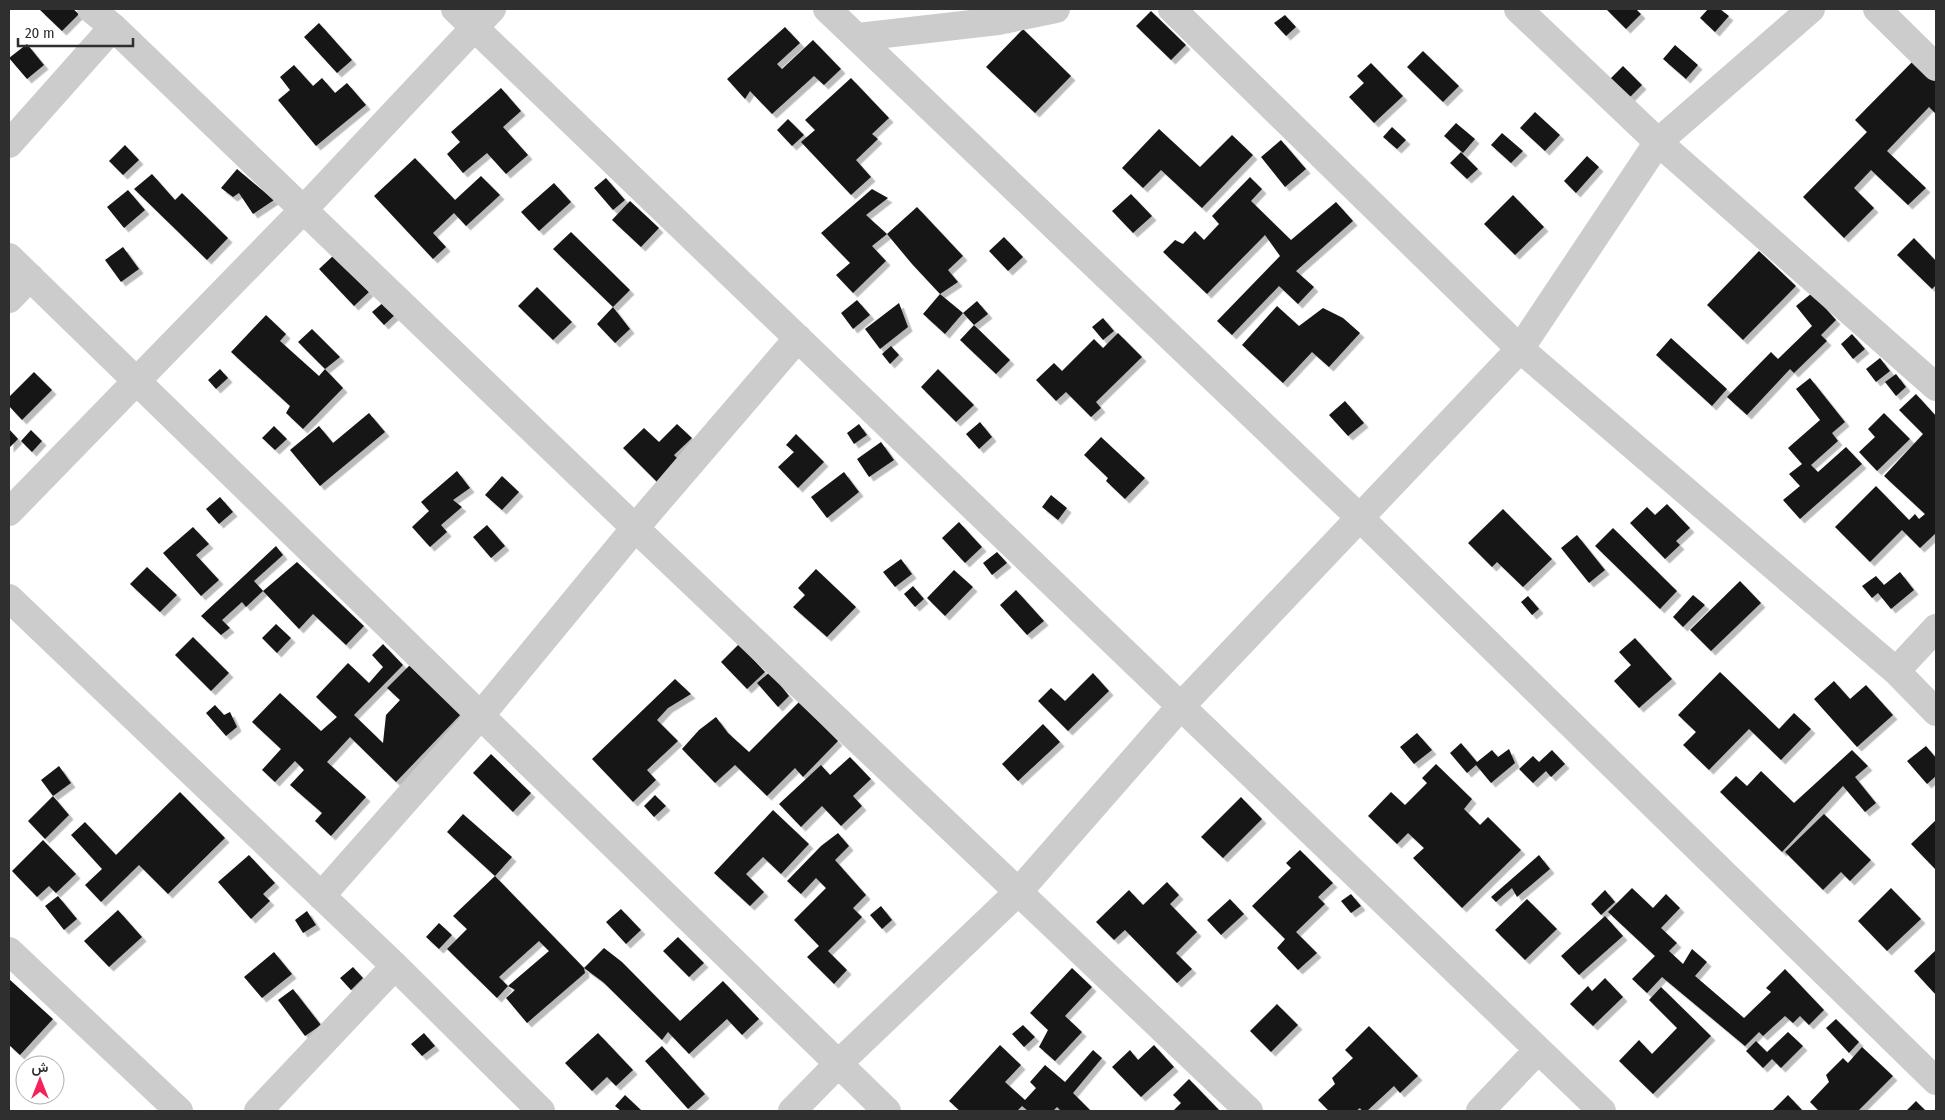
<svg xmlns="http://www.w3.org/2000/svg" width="1945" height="1120" viewBox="0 0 1945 1120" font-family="'Fira Sans Condensed',Vazirmatn,sans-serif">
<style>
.building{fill:#161616;filter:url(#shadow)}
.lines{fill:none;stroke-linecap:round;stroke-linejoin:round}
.minor{stroke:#ccc;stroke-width:28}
</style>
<defs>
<filter id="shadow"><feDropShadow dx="4.5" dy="4.5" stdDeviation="0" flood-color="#0004"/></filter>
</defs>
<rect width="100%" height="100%" fill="#fff"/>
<path class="building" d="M41 9H73L79 14 62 31 40 10Z
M1606 9H1636L1641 14 1626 29Z
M1708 9H1720L1729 16 1715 32 1700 18Z
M1151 11 1186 45 1171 60 1136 26Z
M1285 15 1296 27 1286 36 1274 23Z
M319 23 352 60 337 73 304 37Z
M785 27 800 43 777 64 782 69 813 40 841 69 824 85 814 76 772 114 750 91 745 99 727 79Z
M1023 29 1071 76 1035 113 986 67Z
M27 44 44 65 27 79 9 58Z
M1675 45 1698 65 1686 79 1663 59Z
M1423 51 1459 86 1443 102 1407 67Z
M1915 59 1936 80V114L1929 107 1887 151 1926 188 1908 205 1871 170 1854 188 1874 208 1844 238 1803 197 1867 132 1855 120Z
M1371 63 1403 96 1374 123 1349 97 1364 83 1357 76Z
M294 65 313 86 322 78 335 93 347 83 366 105 316 146 278 100 290 90 280 77Z
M1623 66 1642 85 1627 100 1608 81Z
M851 78 889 118 872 134 878 139 856 160 871 177 851 195 801 142 815 130 805 120Z
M501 88 521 111 503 127 528 155 506 174 487 153 463 173 447 154 460 142 451 132Z
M1535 112 1560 135 1545 151 1520 128Z
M788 119 804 135 792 146 777 130Z
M1456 123 1475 139 1463 153 1444 136Z
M1392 127 1406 140 1397 149 1383 137Z
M1159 129 1200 167 1232 135 1253 155 1202 208 1161 170 1143 188 1122 168Z
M1502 133 1523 151 1511 163 1491 145Z
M1281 140 1306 169 1285 187 1261 157Z
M125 145 139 160 123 175 109 161Z
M1461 152 1478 169 1467 179 1450 163Z
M1587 156 1599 167 1576 193 1564 181Z
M415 158 455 200 481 176 500 195 466 226 454 213 433 233 446 247 433 259 374 196Z
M237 169 274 200 253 214 239 193 233 197 221 188Z
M152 174 175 200 182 193 228 238 207 260 134 189Z
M1250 177 1262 189 1251 201 1291 240 1336 202 1353 221 1296 271 1314 287 1298 304 1279 286 1232 335 1217 321 1280 256 1265 235 1207 294 1163 252 1175 240 1183 244 1195 231 1204 240 1219 224 1212 216Z
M606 178 625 200 613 210 594 188Z
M554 183 571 202 539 231 521 212Z
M872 189 888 198 866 215 887 234 917 207 963 256 948 270 958 282 940 294 912 264 887 234 872 246 886 261 853 293 836 275 850 263 821 233Z
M128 190 145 210 124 228 107 207Z
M1131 194 1152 216 1133 233 1112 211Z
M1513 195 1544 227 1515 255 1484 224Z
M630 201 659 228 641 247 612 220Z
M571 232 630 290 613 307 553 249Z
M1004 237 1023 257 1008 271 989 251Z
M1914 238 1936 261V285L1932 289 1897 255Z
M123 247 139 269 121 282 105 260Z
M1759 251 1796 286 1743 340 1707 305Z
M334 255 369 292 354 306 319 269Z
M537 287 572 322 553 340 518 306Z
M1812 293 1836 320 1821 335 1827 341 1794 373 1790 369 1747 415 1727 397 1771 352 1778 359 1812 326 1796 306Z
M940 294 963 313 945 334 923 314Z
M857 300 870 315 853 329 841 313Z
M385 301 397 313 384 325 372 312Z
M977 301 988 314 974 325 1010 360 996 374 960 340 974 325 963 313Z
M899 303 908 327 880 349 865 329Z
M1277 306 1299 326 1323 308 1343 318 1360 333 1329 367 1312 352 1283 383 1242 345Z
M613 307 630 329 615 343 597 324Z
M266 315 286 334 280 341 319 376 325 369 343 388 303 429 286 413 290 406 231 352Z
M1103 318 1114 331 1103 340 1092 327Z
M312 329 340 357 325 369 298 342Z
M1118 333 1142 357 1096 402 1101 408 1091 417 1066 392 1056 401 1036 380 1054 363 1062 371 1094 339 1103 348Z
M1852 334 1865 349 1853 359 1841 344Z
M1671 338 1727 389 1712 406 1656 355Z
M891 346 899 355 890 364 882 354Z
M1880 358 1890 371 1876 382 1866 369Z
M220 369 228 378 216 389 208 380Z
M938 369 974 405 956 422 921 387Z
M34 372 52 390 22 420 9 406V397Z
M1896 374 1906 387 1896 396 1885 382Z
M1810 378 1845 422 1832 433 1838 441 1811 465 1818 472 1846 447 1862 464 1800 519 1783 500 1800 486 1789 474 1802 464 1788 448 1820 420 1796 389Z
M1916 394 1936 416V533L1920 548 1902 530 1870 562 1835 527 1876 486 1909 520 1915 514 1919 519 1925 514 1884 476 1923 434 1899 410Z
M1345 401 1364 423 1348 436 1329 415Z
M369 413 385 432 320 486 290 450 319 426 333 443Z
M1884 413 1910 439 1877 471 1859 452 1875 437 1868 429Z
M980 422 992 437 979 449 966 434Z
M677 424 692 438 674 455 684 465 662 487 623 448 644 428 659 442Z
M859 424 867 435 854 444 847 433Z
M274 426 287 439 275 450 262 438Z
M9 429 18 439 9 448Z
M31 430 42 441 32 452 21 441Z
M796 434 824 462 798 488 778 467 794 452 786 445Z
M1101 437 1145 478 1125 499 1106 481 1108 478 1084 455Z
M881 442 894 460 869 477 857 459Z
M457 471 470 488 453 500 462 507 441 525 447 532 430 547 412 527 429 511 421 502Z
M844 472 859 492 827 518 811 497Z
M502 476 519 492 502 510 485 495Z
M1051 495 1067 508 1058 520 1042 507Z
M220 497 233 512 219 524 206 509Z
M1667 504 1690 528 1676 541 1680 545 1665 559 1630 523 1647 507 1655 515Z
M1503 509 1552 559 1523 587 1497 562 1492 567 1468 543Z
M959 522 982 547 965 563 942 538Z
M487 525 505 546 491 558 473 537Z
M193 527 209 544 196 555 219 580 201 596 163 553Z
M1613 528 1677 591 1660 609 1595 546Z
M1577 535 1605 570 1589 583 1561 548Z
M276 546 283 555 254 581 263 591 246 607 242 602 222 620 230 628 221 635 201 616Z
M997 552 1007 563 992 575 983 563Z
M901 559 912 574 895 587 883 572Z
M297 562 364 626 346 645 313 614 299 629 263 591Z
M147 567 177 595 160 612 130 584Z
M816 569 856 607 827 637 793 607 805 595 798 588Z
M954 570 973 587 945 616 927 598Z
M1900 572 1914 590 1891 609 1878 593 1872 598 1862 586 1876 576 1884 585Z
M1740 581 1761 603 1711 651 1690 630Z
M913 586 924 599 915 607 904 594Z
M1016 590 1044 621 1027 635 1000 605Z
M1693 595 1705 605 1683 627 1673 617Z
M1528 596 1539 609 1532 615 1521 602Z
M276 624 291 638 277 653 262 638Z
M193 637 229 673 211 691 175 655Z
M1635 638 1672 679 1639 708 1614 681 1631 665 1619 652Z
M383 644 403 665 354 715 383 743 386 715 400 700 387 688 412 663 463 712 396 782 350 737 327 762 366 797 331 836 315 821 322 813 290 785 304 770 295 761 275 782 262 770 281 749 252 722 280 693 321 731 337 717 316 697 348 663 369 683 383 667 372 655Z
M739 644 765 672 747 689 721 662Z
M770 672 789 696 778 707 757 683Z
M1720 672 1779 729 1794 713 1811 729 1781 760 1749 729 1709 770 1683 745 1696 732 1678 715Z
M1093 673 1109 691 1068 731 1038 701 1051 688 1065 701Z
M675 679 691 694 668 708 657 720 678 741 647 770 656 780 633 802 592 759Z
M1834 681 1850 699 1866 685 1893 715 1857 747 1814 699Z
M799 702 838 741 803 777 795 768 767 796 735 765 715 783 682 749 699 730 716 717 728 733 749 752Z
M215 705 224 715 230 712 237 727 226 736 206 713Z
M1043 724 1060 742 1018 781 1002 764Z
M1417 733 1432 750 1414 764 1400 747Z
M1461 743 1477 762 1492 750 1498 757 1509 749 1515 763 1491 783 1476 765 1467 773 1450 753Z
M1926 746 1936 758V776L1927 784 1907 761Z
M1552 750 1565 764 1551 777 1546 771 1533 783 1519 769 1533 756 1539 762Z
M1852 750 1868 766 1855 777 1876 803 1865 812 1843 786 1782 852 1720 792 1736 776 1747 786 1761 771 1794 803Z
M491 754 531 793 513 812 473 773Z
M850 757 871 779 853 796 862 806 841 826 822 806 801 827 779 804 821 765 830 775Z
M1436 764 1472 799 1464 809 1480 825 1488 817 1521 850 1462 908 1413 858 1424 848 1408 833 1397 844 1368 816 1391 792 1405 805 1427 783 1422 778Z
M59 766 71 783 53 796 41 780Z
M180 792 225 838 168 894 139 865 101 902 85 885 102 869 71 835 85 822 116 855Z
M655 795 666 806 654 817 644 806Z
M53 796 69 815 45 839 28 821Z
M1241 797 1262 819 1223 858 1201 837Z
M773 810 809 844 781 874 763 857 746 874 764 892 750 906 714 873Z
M463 814 512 857 495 876 447 832Z
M1824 814 1871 860 1850 881 1841 872 1823 890 1785 852Z
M1936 820V870L1911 844Z
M838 833 849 846 835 860 866 895 853 908 862 917 828 951 847 970 834 984 807 957 819 946 794 920 826 888 816 878 801 894 787 881 821 846Z
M43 840 76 874 56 893 49 886 37 897 12 871Z
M1300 850 1333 883 1318 897 1325 904 1296 932 1317 953 1298 970 1277 948 1285 939 1252 906 1291 868 1286 863Z
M249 855 275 883 263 894 270 901 251 919 218 882Z
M1539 855 1550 869 1517 897 1512 888 1496 902 1491 897Z
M495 876 584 968 585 973 527 1023 506 998 515 990 508 986 549 951 539 941 499 977 508 986 497 998 447 949 467 929 453 916Z
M1167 882 1179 895 1170 904 1197 932 1176 953 1192 969 1177 983 1125 930 1114 940 1096 922 1129 890 1143 905Z
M1632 888 1653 908 1666 894 1680 908 1661 928 1677 943 1669 951 1683 964 1692 949 1707 962 1695 976 1744 1018 1771 992 1766 988 1785 969 1824 1010 1809 1025 1800 1016 1793 1023 1785 1016 1763 1036 1759 1032 1745 1046 1662 977 1647 993 1632 979 1655 956 1608 912Z
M1891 888 1921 919 1887 951 1858 921Z
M1605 890 1615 902 1601 915 1591 904Z
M1351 894 1361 906 1351 913 1341 901Z
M58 896 77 919 64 930 45 906Z
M1230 899 1244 914 1221 935 1207 920Z
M1527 899 1557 929 1525 960 1495 930Z
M881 906 892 920 882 929 870 915Z
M621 909 641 930 626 944 606 922Z
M118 910 142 937 109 967 84 941Z
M307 911 316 925 303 933 295 920Z
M1605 916 1623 936 1579 975 1561 956Z
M439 923 452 935 439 949 426 937Z
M678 937 704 963 689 977 663 951Z
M604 948 622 962 680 1021 723 981 759 1019 742 1035 727 1019 689 1054 668 1032 662 1040 603 982 584 968Z
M1936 950V995L1914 971Z
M274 952 292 974 262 998 244 977Z
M353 967 363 978 351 990 340 978Z
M1072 968 1092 987 1065 1016 1082 1032 1055 1061 1039 1047 1048 1030 1030 1013Z
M1605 978 1623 997 1593 1026 1570 1004 1588 986 1592 991Z
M9 979 53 1019 20 1055 9 1045Z
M1661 987 1711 1036 1653 1094 1619 1061 1639 1040 1652 1054 1677 1028 1649 1000Z
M293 989 321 1025 305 1036 278 1000Z
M1277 1004 1298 1025 1271 1052 1250 1031Z
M1836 1019 1859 1042 1849 1053 1826 1028Z
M1023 1025 1035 1037 1024 1047 1012 1034Z
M1369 1026 1418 1076 1400 1093 1394 1086 1367 1111H1362L1360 1108 1356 1111H1329L1318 1100 1335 1084 1332 1078 1353 1058 1345 1050Z
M1788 1032 1803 1046 1781 1068 1772 1059 1763 1068 1746 1051 1756 1041 1767 1052Z
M424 1033 435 1046 422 1056 411 1044Z
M598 1033 633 1070 616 1086 607 1077 592 1091 565 1063Z
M1000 1045 1021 1065 1005 1082 1025 1100 1036 1088 1030 1082 1045 1065 1065 1082 1093 1050 1102 1058 1073 1093 1091 1111H1061L1057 1107 1053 1111H1028L1022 1106 1017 1111H960L949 1101Z
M1154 1045 1174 1067 1141 1097 1112 1067 1130 1050 1138 1060Z
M662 1046 705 1094 688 1109 645 1061Z
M1862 1047 1893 1076 1858 1111H1819L1810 1102 1829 1082 1826 1075 1843 1058 1848 1063Z
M1189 1079 1220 1111H1173L1181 1103 1173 1095Z
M625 1095 642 1111H621L615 1106Z
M1788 1095 1802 1110 1801 1111 1773 1110Z
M1916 1101 1926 1111H1906Z"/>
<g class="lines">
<path class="minor" d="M91 9 113 27 635 528 1249 1111
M455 9 1602 1111
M827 9 1360 518 1936 1081
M1172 9 1520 349 1896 671 1936 712
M1518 9 1658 142 1936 387
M1877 9 1936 67
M858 37 998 21 1056 9
M9 144 113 27
M9 257 887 1111
M9 299 30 277
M9 512 304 209 492 9
M9 598 395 966 541 1111
M1896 671 1936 628
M321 896 481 715 635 528 798 338
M9 951 179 1111
M258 1111 395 966
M792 1111 838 1064 1019 891 1180 707 1520 349 1658 142 1811 9
M1480 1111 1538 1050"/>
</g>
<rect width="1945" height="1120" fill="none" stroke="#2f2f2f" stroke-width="20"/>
<g transform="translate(40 1080)"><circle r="24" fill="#ffffff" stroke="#acacac"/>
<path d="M0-4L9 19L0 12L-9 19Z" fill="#f4225a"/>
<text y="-8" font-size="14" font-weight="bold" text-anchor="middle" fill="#2f2f2f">ش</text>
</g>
<path d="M18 38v8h115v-8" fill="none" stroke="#2f2f2f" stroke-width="2.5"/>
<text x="25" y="38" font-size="15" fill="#2f2f2f" stroke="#ffffff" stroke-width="4" paint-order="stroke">20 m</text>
</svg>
